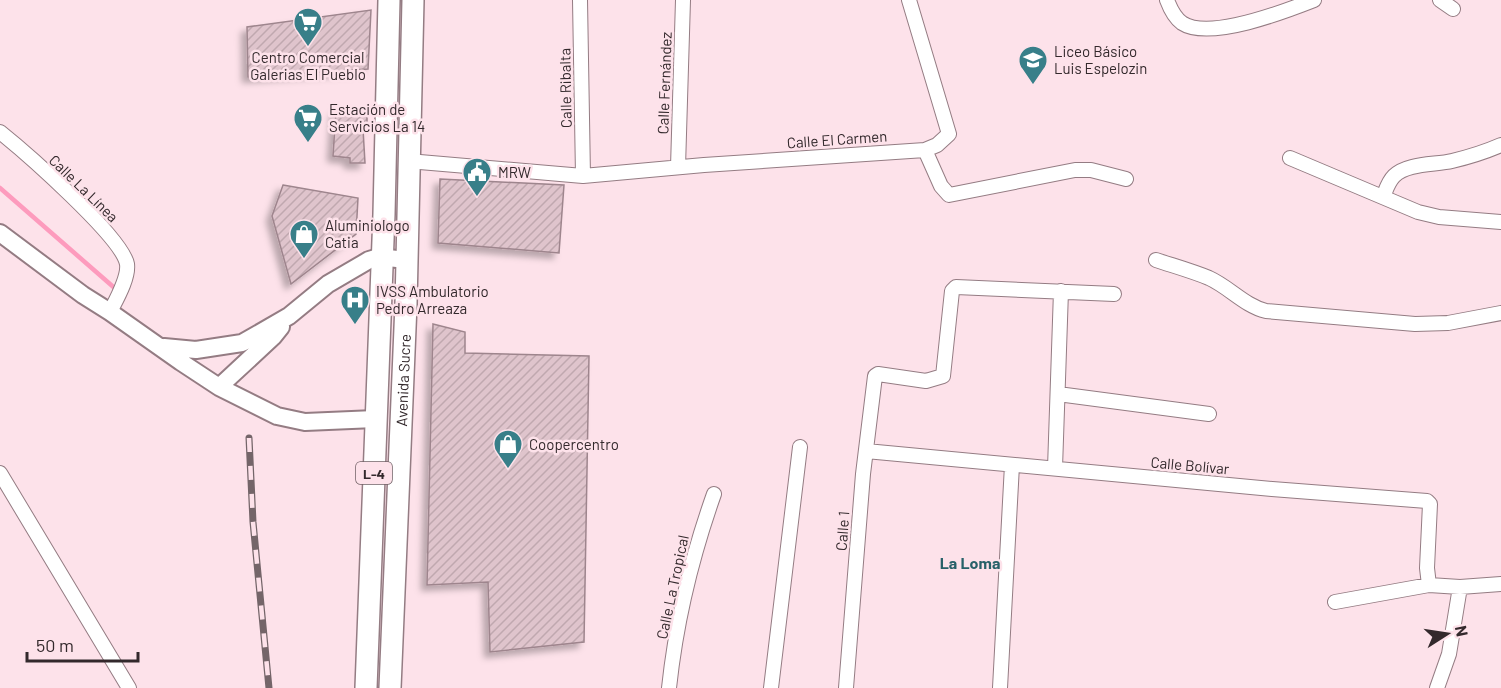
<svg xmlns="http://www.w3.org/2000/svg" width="1501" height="688" viewBox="0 0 1501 688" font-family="Barlow,sans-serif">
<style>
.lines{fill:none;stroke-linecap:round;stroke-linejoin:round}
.stream{stroke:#fd9bbd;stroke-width:4.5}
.building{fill:url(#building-hatch);stroke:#9e858d;stroke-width:1.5;filter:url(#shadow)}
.minor-casing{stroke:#947c83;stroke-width:16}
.tertiary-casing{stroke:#947c83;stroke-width:20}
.primary-casing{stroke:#947c83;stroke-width:24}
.minor{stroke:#fff;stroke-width:14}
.tertiary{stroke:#fff;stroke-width:16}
.primary{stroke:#fff;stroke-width:21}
.rail-casing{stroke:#746569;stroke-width:7}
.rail{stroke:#fde2ea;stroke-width:4.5;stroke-dasharray:14;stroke-linecap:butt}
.labels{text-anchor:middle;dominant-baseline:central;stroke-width:5;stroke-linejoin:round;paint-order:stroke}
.shield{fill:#fde2ea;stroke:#706065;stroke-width:1.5}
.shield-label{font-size:14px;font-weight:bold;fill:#33292c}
.poi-label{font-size:15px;fill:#33292c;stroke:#fde2ea;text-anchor:start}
.street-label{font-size:15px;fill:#33292c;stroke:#fde2ea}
.neighbourhood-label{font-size:16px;font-weight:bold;fill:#286169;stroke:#fde2ea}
</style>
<defs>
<pattern id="building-hatch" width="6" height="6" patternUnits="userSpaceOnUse" patternTransform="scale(1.5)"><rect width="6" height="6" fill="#dfc4cc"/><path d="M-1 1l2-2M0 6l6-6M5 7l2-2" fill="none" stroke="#c0a8af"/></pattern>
<filter id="shadow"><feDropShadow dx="-5.5" dy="5.5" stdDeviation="3" flood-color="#0004"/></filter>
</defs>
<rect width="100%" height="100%" fill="#fde2ea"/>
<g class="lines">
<path class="stream" d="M0 188 118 291"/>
</g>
<path class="building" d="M371 10 368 69 248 77 247 27Z
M336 110 348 111V115L367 114V128L363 129 365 163H350V158L333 156Z
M440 179 564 185 559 253 438 243Z
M283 185 358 198 356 234 291 284 272 216Z
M433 324 465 332V353L589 356 584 642 490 652 488 582 427 585Z"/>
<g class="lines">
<g class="minor-casing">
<path id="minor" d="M580 0 583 176
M1167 0C1170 8 1175 18 1182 23 1209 41 1286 11 1314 0
M1440 0 1453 9
M0 132C25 152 122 237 127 264 129 278 116 300 110 312
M925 150 941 186 949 195 1075 170H1091L1126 179
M1290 158 1418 212 1439 217 1501 222
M408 161 583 176 704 165 925 150 937 145 949 134 909 0
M678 167 683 0
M1383 197C1386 190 1388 182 1394 176 1407 163 1435 165 1452 161 1469 157 1485 152 1501 145
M1156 260C1174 266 1192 271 1209 278 1229 287 1245 306 1266 311L1415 324 1448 323 1501 313
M1058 394 1209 414
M866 451 1272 489 1427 501 1430 504 1427 568 1429 585
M1055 468 1061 291
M0 473 129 688
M1335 602 1429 585 1460 587 1501 584
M669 688C676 622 692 556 714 494
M771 688 800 447
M846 688 863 474 875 376 878 374 926 381 943 376 952 291 956 287 1114 294
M1000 688 1012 465
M1437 688 1449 654 1460 587"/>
</g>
<g class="tertiary-casing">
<path id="tertiary" d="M0 233 83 295 110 312 181 362 219 387 277 416 305 422 375 419
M164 347 196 350 242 343 289 316 328 284 369 260 379 257 406 260
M219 387 273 337 281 327"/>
</g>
<g class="primary-casing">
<g id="primary">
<path d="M366 688 384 214 389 0"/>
<path id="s1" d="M390 688 406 304 413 0"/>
</g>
</g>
<use href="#minor" class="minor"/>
<use href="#tertiary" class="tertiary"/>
<use href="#primary" class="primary"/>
<g class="rail-casing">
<path id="rail" d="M249 438 253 522 269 688"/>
</g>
<use href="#rail" class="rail"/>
</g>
<defs>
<g id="supermarket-pin" transform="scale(1.5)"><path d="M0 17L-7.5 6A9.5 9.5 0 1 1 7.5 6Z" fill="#387f89" stroke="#fde2ea"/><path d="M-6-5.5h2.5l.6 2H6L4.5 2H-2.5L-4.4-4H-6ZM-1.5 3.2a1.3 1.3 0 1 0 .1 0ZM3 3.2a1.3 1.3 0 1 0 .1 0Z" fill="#fff"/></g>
<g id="school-pin" transform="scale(1.5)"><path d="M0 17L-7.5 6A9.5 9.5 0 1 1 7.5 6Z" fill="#387f89" stroke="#fde2ea"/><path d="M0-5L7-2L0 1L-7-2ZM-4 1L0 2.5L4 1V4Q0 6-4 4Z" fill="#fff"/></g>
<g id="civic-pin" transform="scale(1.5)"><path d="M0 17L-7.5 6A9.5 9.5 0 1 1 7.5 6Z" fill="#387f89" stroke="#fde2ea"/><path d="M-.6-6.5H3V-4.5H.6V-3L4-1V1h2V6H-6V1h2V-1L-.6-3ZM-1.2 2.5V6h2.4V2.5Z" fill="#fff"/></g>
<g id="shop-pin" transform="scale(1.5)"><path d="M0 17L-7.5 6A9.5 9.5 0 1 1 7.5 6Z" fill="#387f89" stroke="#fde2ea"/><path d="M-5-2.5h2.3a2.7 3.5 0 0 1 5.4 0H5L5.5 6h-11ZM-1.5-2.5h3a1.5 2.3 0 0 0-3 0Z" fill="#fff"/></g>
<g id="hospital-pin" transform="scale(1.5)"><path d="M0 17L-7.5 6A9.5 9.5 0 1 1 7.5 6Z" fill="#387f89" stroke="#fde2ea"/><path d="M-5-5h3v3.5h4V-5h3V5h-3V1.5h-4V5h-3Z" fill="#fff"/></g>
</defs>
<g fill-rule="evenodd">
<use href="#supermarket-pin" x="308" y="22"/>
<use href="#school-pin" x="1033" y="60"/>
<use href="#supermarket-pin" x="308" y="118"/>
<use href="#civic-pin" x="477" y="172"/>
<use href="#shop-pin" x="304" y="234"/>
<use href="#hospital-pin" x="355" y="300"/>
<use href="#shop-pin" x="508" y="444"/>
</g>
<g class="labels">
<rect class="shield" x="356" y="462" width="36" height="22" rx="4.5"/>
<g class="shield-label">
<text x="374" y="473">L-4</text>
</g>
<g class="poi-label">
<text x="1054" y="51">Liceo Básico<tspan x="1054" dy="17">Luis Espelozin</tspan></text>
<text x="308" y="57" text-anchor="middle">Centro Comercial<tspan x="308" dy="17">Galerias El Pueblo</tspan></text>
<text x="329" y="109">Estación de<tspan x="329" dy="17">Servicios La 14</tspan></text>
<text x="498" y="172">MRW</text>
<text x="325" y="225">Aluminiologo<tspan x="325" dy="17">Catia</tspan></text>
<text x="376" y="291">IVSS Ambulatorio<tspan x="376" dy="17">Pedro Arreaza</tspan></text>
<text x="529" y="444">Coopercentro</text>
</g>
<g class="street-label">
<text transform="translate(664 83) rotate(-88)">Calle Fernández</text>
<text transform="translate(565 88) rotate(-91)">Calle Ribalta</text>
<text transform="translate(837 139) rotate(-4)">Calle El Carmen</text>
<text transform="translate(84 188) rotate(44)">Calle La Línea</text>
<text stroke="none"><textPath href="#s1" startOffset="308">Avenida Sucre</textPath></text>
<text transform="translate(1190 465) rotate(5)">Calle Bolívar</text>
<text transform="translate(842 531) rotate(-86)">Calle 1</text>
<text transform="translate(672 587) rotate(-78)">Calle La Tropical</text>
</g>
<g class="neighbourhood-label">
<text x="970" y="562">La Loma</text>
</g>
</g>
<g transform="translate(1447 634) rotate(78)" stroke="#fde2ea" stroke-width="4.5" paint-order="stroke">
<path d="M0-4.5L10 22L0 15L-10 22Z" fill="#33292c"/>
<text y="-9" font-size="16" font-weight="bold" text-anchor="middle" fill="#33292c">N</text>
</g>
<path d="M27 652v9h111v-9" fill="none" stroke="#33292c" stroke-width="3"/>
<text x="36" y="652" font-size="18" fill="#33292c" stroke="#fde2ea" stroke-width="4.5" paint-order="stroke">50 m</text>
</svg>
